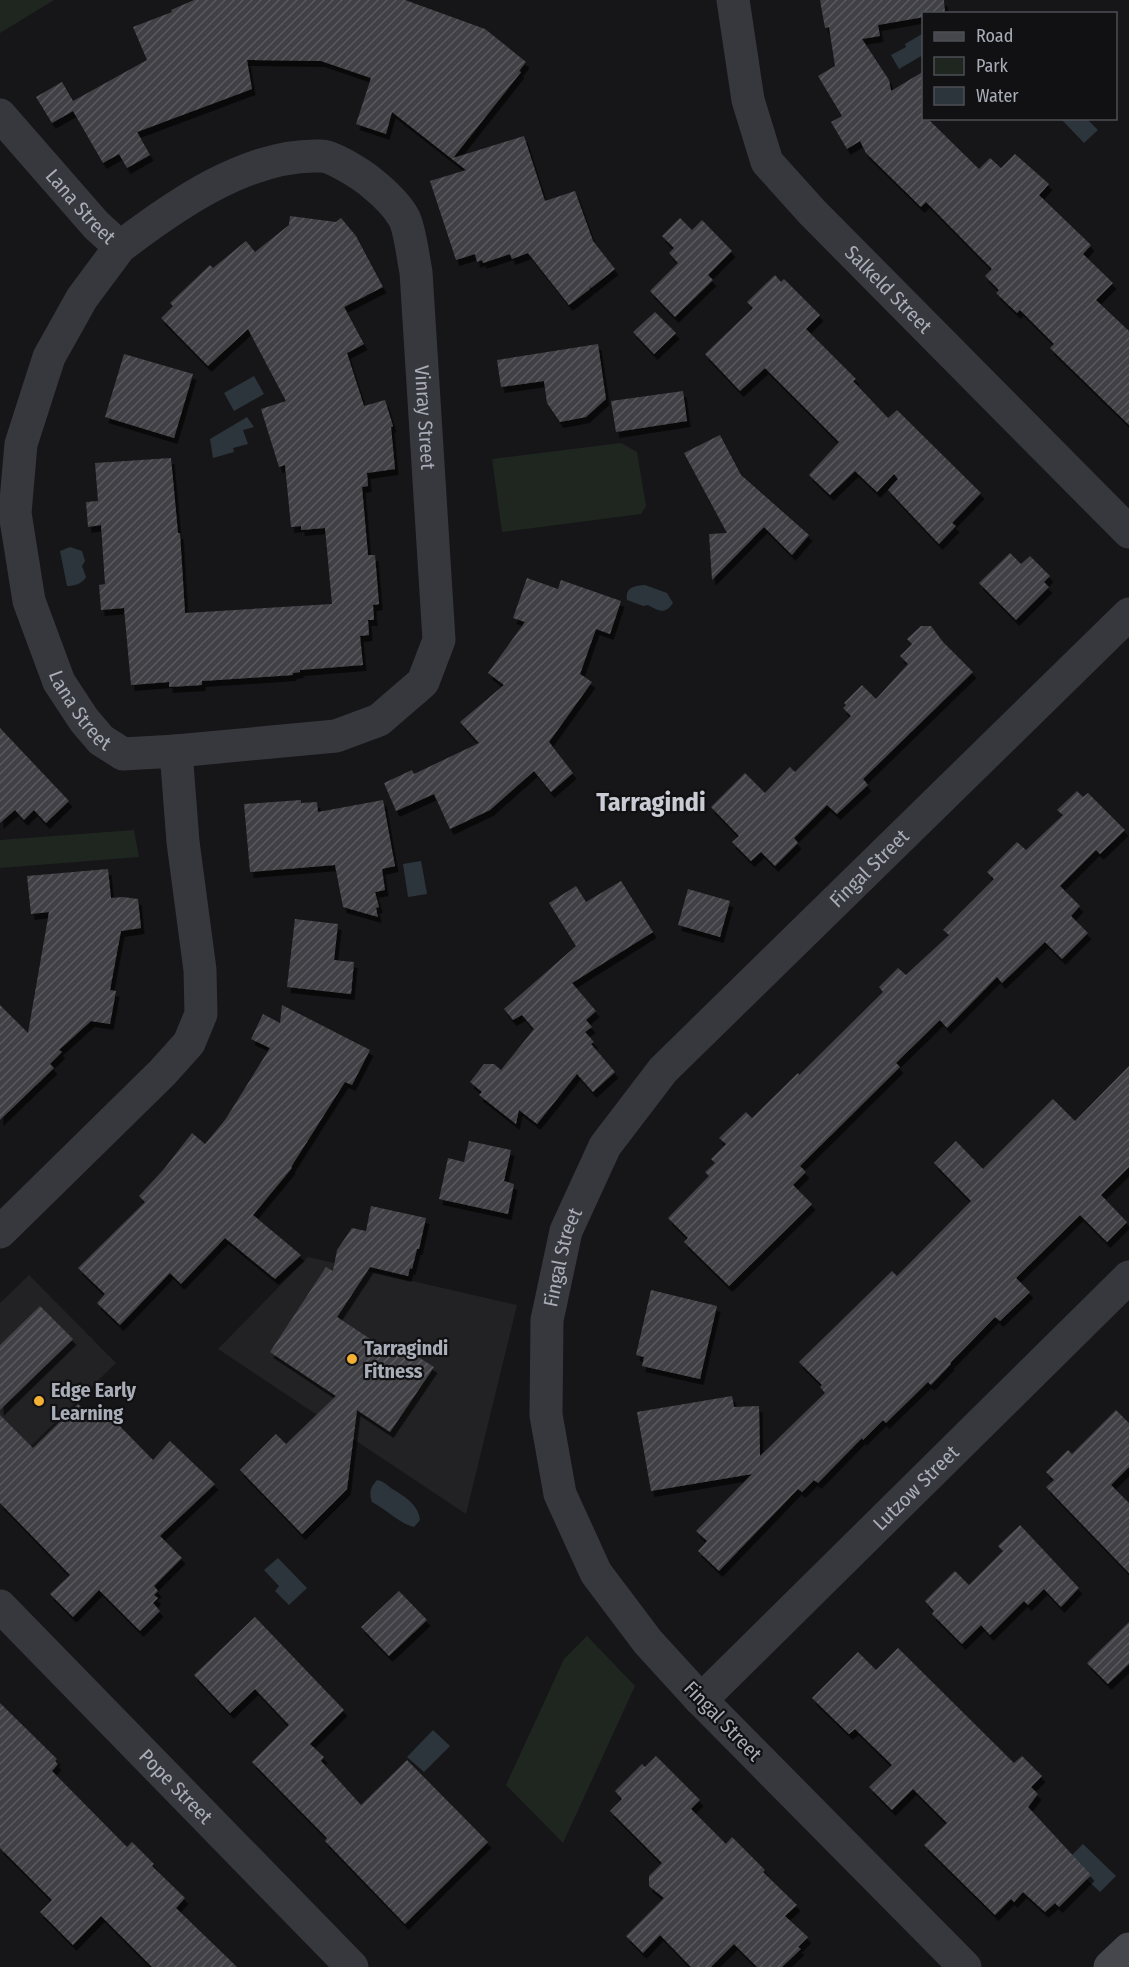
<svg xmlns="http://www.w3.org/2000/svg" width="1129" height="1967" viewBox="0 0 1129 1967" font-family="'Fira Sans Condensed',sans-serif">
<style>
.built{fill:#222225}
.green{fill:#1e261f}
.water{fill:#2c353c}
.building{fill:url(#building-hatch);filter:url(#shadow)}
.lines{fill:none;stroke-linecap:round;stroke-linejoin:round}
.street{stroke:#37383d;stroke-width:33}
.secondary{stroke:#45474d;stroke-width:33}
.poi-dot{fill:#f2b134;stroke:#111113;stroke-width:2}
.labels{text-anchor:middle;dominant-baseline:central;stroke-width:4.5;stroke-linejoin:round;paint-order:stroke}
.street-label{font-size:20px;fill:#a8adb8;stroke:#111113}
.poi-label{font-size:20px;font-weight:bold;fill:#a8adb8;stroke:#111113;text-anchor:start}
.district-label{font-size:26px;font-weight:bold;fill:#c9ccd4;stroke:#111113}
</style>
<defs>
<pattern id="building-hatch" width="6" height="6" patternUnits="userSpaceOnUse" patternTransform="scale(1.5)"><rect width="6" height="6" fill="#404145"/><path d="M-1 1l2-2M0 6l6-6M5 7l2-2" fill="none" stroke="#595a5e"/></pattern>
<filter id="shadow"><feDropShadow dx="3.5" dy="6" stdDeviation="0" flood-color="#0009"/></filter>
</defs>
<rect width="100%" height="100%" fill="#161618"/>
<path class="built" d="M308 1257 517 1305 466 1514 218 1349Z
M29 1275 116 1363 0 1476V1303Z"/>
<path class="green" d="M0 0H54L0 33Z
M621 443 637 452 646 506 641 514 502 532 492 459Z
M134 830 139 857 0 868V840Z
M587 1636 635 1686 563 1843 506 1785 564 1659Z"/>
<path class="water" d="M922 34 923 55 899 69 891 55 906 47 905 44Z
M1061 119H1087L1098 130 1084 143Z
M254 376 264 394 234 411 224 393Z
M247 417 254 427 243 430 248 444 233 448 234 452 213 458 210 439Z
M70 547 82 551 85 561 82 566 86 577C82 584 74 586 67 586L60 551Z
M645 585 667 593 673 603C665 615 659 611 648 605L643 606 627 600C625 587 634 586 645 585Z
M421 861 427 894 408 897 403 864Z
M377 1480C386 1482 387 1486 394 1490 406 1497 419 1506 420 1520L414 1527C399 1523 387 1510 372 1502 369 1492 370 1488 377 1480Z
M278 1558 307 1588 289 1605 275 1591 279 1586 264 1570Z
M433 1730 450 1746 424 1772 407 1757Z
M1083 1844 1116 1876 1100 1892 1067 1860Z"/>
<path class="building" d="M194 0H405L485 29 526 62 519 71 521 72 453 158 524 136 545 201 575 191 593 241 615 269 591 288 590 286V289L569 305 528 253 512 259 510 254 483 263 482 260 477 262 475 254 456 260 430 181 466 170 392 112 386 134 356 124 371 78 321 61 247 60 252 89 137 132 150 155 127 168 119 154 103 163 73 111 52 123 36 97 62 82 73 101 147 60 133 27 172 12 171 10Z
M820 0H944L945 14H924V17L878 25 880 36 862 39 889 80 891 91 924 71V118H927L979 169 990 158 1001 168 1015 154 1049 184 1039 195 1091 245 1083 254 1113 283 1096 300 1129 331V425L1050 348 1054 344 1020 310 1017 313 996 293 999 290 985 276 992 269 926 202 921 207 866 153 860 141 847 149 831 122 842 116 818 76 835 66 829 27 825 28Z
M290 216 336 222 341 218 356 236 383 287 344 307 364 344 347 353 364 406 385 400 393 426 391 427 395 469 367 473 368 486 362 487 368 555H375L379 604 373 605 374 620H368L369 635 360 636 363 665 300 670V672L293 673V675L202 681V685L169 687V682L131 685 124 608 101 610 99 585 105 584 101 525 88 527 86 502 98 501 95 463 171 458 178 533H180L185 613 332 604 325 528 301 530V526L291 527 285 465 279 467 261 409 286 401 248 329 208 366 161 318 173 306 170 303 210 265 213 268 246 241 255 252 289 225Z
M680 218 692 230 702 220 732 251 708 275 713 280 675 317 650 291 678 263 669 253 674 248 662 236Z
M775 275 781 282 784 279 820 315 806 329 856 379 853 381 888 418 897 410 981 493 952 523 956 526 939 544 888 490 898 479 894 474 877 492 855 471 830 495 809 475 839 442 765 368 740 391 705 354 753 308 747 302Z
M655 312 676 333 654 354 633 332Z
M598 344 606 399 586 417 560 422 547 403 544 381 501 387 497 360Z
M124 354 193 374 174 438 105 417Z
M683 391 687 421 616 432 611 401Z
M720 435 741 475 809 535 792 555 764 527 712 580 709 534 727 533 684 453Z
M1010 553 1021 564 1030 556 1050 576 1044 582 1049 587 1016 620 979 583Z
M527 578 558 589 561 580 621 601 610 634 596 629 580 674 592 682 549 742 573 773 551 792 534 771 490 810 450 829 434 794 396 811 384 783 412 770 414 774 479 743 460 722 504 685 488 673 525 622 513 618Z
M921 626H931L943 642 973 672 863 779 868 785 837 814 827 805 794 838 798 843 775 866 761 852 751 861 732 842 739 836 711 807 745 773 765 793 790 767 795 772 851 716 843 708 846 705 844 703 862 685 876 699 908 664 900 656 912 644 907 639Z
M0 728 69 801 46 823 34 810 24 820 15 810 0 823Z
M1077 791 1083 797 1088 793 1125 830 1100 854 1096 850 1060 886 1080 906 1071 916 1088 933 1062 959 1045 942 1002 983 997 977 947 1028 940 1020 896 1063 900 1067 800 1166 806 1172 793 1185 812 1204 729 1286 684 1242 688 1238 668 1218 709 1176 705 1172 715 1163 711 1159 726 1144 719 1138 746 1112 752 1118 798 1073 799 1075 883 992 879 987 898 968 906 975 949 935 943 930 994 879 987 872 1017 842 1026 850 1063 815 1057 810Z
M301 800V803L317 802 318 812 383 800 395 866 382 869 385 890 375 892 379 907 376 908 378 917 343 907 335 865 250 872 244 804Z
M108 869 111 898 123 897 138 899 141 928 121 931 110 990 116 991 110 1024 91 1021 59 1050 62 1052 50 1064 54 1068 0 1120V1005L28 1033 49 912 31 914 27 876Z
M621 881 653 932 572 983 596 1011 586 1020 592 1027 585 1032 594 1042 591 1044 615 1072 593 1092 577 1074 537 1124 519 1110 516 1124 479 1095 482 1092 470 1082 484 1064H494L501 1070 534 1029 522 1015 513 1020 504 1009 576 946 549 903 576 886 586 902Z
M688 889 730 901 720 937 678 925Z
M295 919 338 924 334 960 354 962 351 994 287 987Z
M282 1005 370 1050 352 1085 345 1082 291 1167 292 1168 253 1215 301 1255 275 1279 225 1238 181 1284 170 1273 120 1325 97 1303 105 1294 78 1268 145 1202 139 1196 164 1169 192 1133 205 1144 225 1120 270 1048 251 1039 263 1014 280 1023Z
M1129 1066V1167L1101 1195 1127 1222 1107 1242 1080 1215 1016 1278 1030 1292 1000 1321 995 1317 950 1363 951 1364 931 1385 928 1382 886 1423 883 1420 863 1440 862 1438 818 1483 814 1480 802 1492 798 1489 719 1571 698 1551 707 1541 696 1531 752 1474 651 1491 637 1412 732 1396 734 1407 759 1406 760 1456 825 1393 820 1387 822 1385 799 1362 892 1271 897 1276 971 1201 934 1163 956 1141 983 1169 1053 1099 1075 1121Z
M469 1141 511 1150 504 1181 514 1184 508 1214 439 1199 448 1158 464 1162Z
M371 1206 426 1218 419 1249H417L412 1269 410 1268 408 1276 370 1267 337 1317 387 1350 393 1341 434 1367 390 1432 357 1410 347 1489 302 1534 240 1470 276 1434 286 1444 336 1396 270 1352 326 1267 333 1271 337 1250 352 1228 366 1231Z
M651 1290 717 1306 700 1379 642 1366 644 1357 636 1355Z
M40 1306 73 1339 0 1410V1345Z
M78 1404 94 1419 103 1409 153 1460 170 1441 215 1484 160 1536 182 1558 154 1586 158 1591 154 1595 158 1598 153 1603 160 1611 140 1631 99 1590 73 1617 50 1594 70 1575 0 1503V1415L33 1448Z
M1116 1410 1129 1423V1467L1111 1485 1129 1503V1573L1046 1487 1054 1480 1046 1472 1068 1450 1072 1454Z
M1020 1525 1079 1588 1061 1607 1044 1589 1028 1605 1024 1601 990 1635 981 1625 962 1644 932 1614 934 1611 925 1601 955 1571 969 1585 1003 1551 998 1546Z
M399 1591 427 1620 389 1656 361 1627Z
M255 1617 344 1710 310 1744 324 1757 321 1761 361 1805 407 1760 488 1842 405 1924 325 1841 327 1838 252 1762 289 1725 255 1689 230 1713 194 1675Z
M1129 1622V1664L1108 1684 1087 1663Z
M898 1648 1014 1763 1022 1756 1042 1776 1031 1787 1038 1794 1028 1807 1091 1875 1059 1907 1055 1903 1045 1912 1023 1892 1014 1902 1011 1899 995 1915 924 1845 947 1823 913 1789 892 1810 869 1787 892 1765 855 1729 849 1734 812 1698 858 1652 876 1670Z
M0 1703 57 1759 55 1761 58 1764 52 1771 127 1847 132 1842 154 1864 152 1866 185 1898 176 1908 237 1967H152L101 1916 73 1945 40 1912 52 1900 0 1848Z
M656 1756 700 1800 691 1809 726 1844 732 1837 765 1870 763 1872 797 1905 785 1916 808 1937 798 1947 801 1949 782 1967H757L734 1944 711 1967H691L660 1935 643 1953 626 1936 664 1898 649 1886V1876L662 1863 610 1811 622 1799 615 1791 642 1764 645 1767Z"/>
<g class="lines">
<g class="street">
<path id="s1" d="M733 0 748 100 767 162 812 212 1129 532"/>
<path id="s2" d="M0 115 96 225 120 247 82 298 49 357 21 444 15 513 29 601 59 682 84 720 101 740 123 754 176 751 183 842 200 970 201 1014 189 1043 162 1073 0 1232"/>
<path id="s3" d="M120 247C175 205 249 153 321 156 333 156 364 176 373 184 384 193 397 205 404 218 410 229 413 258 416 272L439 640 423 682 379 720 336 736 176 751"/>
<path id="s4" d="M0 1606 352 1967"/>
<path id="s5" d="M701 1700 1129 1277"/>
<path id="s6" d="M965 1967 701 1700 648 1642 596 1573 560 1494 546 1415 547 1320 566 1231 605 1146 663 1070 1129 614"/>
</g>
<path class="secondary" d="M1110 1967 1129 1949"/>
</g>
<g class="poi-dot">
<circle cx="352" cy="1359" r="6"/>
<circle cx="39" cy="1401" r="6"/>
</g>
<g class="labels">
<g class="street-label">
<text stroke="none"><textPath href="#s2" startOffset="122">Lana Street</textPath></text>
<text stroke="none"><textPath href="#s1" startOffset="342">Salkeld Street</textPath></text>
<text stroke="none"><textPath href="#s3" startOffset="532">Vinray Street</textPath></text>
<text stroke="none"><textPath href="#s2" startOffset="681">Lana Street</textPath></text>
<text stroke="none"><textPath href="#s6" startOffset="1371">Fingal Street</textPath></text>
<text stroke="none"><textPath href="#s6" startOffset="867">Fingal Street</textPath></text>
<text stroke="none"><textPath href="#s5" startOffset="302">Lutzow Street</textPath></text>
<text transform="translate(723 1721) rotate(46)">Fingal Street</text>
<text stroke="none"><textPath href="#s4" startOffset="252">Pope Street</textPath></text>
</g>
<g class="poi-label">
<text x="364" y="1348">Tarragindi<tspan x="364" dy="23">Fitness</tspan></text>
<text x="51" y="1390">Edge Early<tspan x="51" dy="23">Learning</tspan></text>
</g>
<g class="district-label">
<text x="651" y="802">Tarragindi</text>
</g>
</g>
<rect x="922" y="12" width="195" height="108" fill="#111113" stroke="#4d4f55" stroke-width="1.5"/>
<rect x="934" y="32" width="30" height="9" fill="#45474d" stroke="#4d4f55" stroke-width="1.5"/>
<text x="976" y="42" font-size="18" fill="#a8adb8">Road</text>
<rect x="934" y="57" width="30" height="18" fill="#1e261f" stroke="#4d4f55" stroke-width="1.5"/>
<text x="976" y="72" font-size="18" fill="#a8adb8">Park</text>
<rect x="934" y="87" width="30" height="18" fill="#2c353c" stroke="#4d4f55" stroke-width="1.5"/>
<text x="976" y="102" font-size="18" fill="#a8adb8">Water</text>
</svg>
